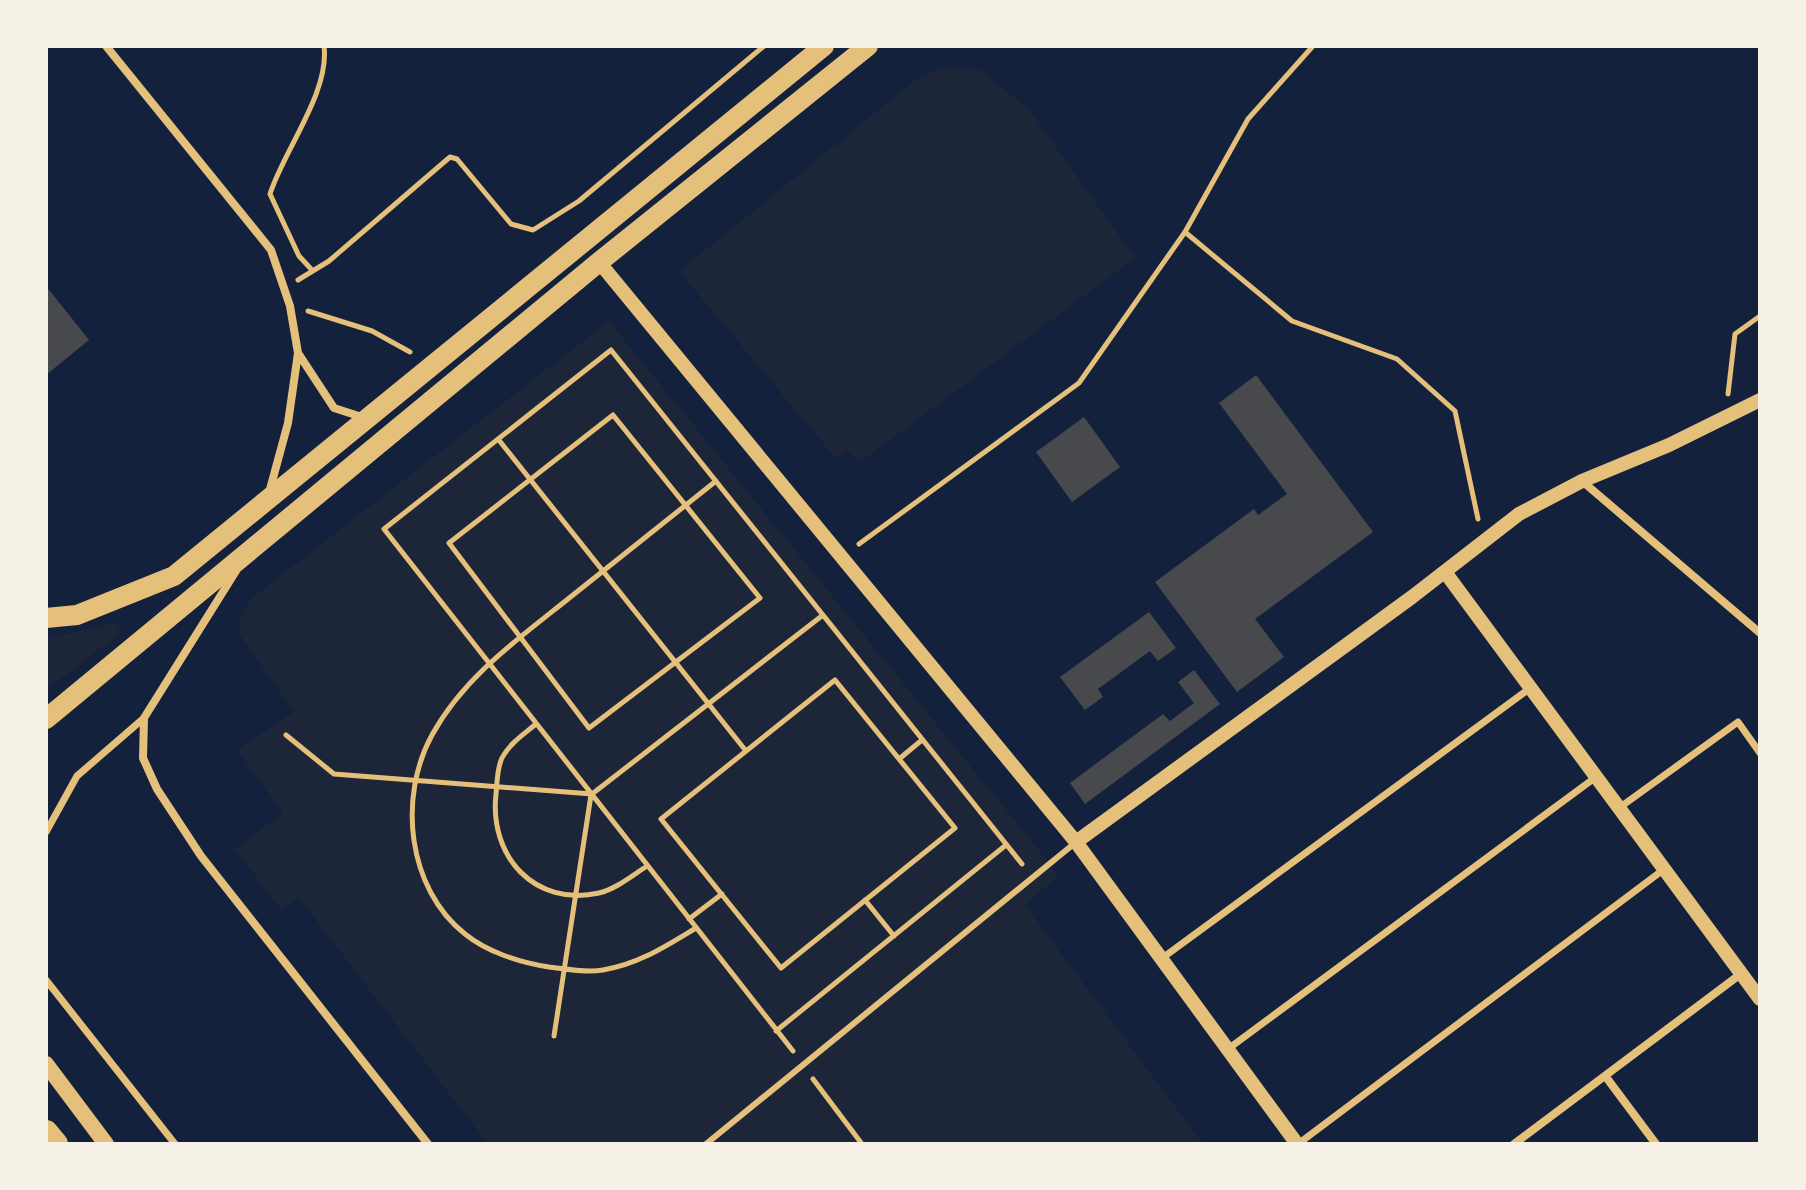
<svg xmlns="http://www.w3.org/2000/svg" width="1806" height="1190" viewBox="0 0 1806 1190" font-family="'Fira Sans Condensed',sans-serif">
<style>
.green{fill:#1d2539}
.building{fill:#48494c}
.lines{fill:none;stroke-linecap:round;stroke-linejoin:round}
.path{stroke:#e5c07b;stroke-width:5}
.service{stroke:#e5c07b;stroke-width:6}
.pedestrian{stroke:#e5c07b;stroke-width:7}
.minor{stroke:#e5c07b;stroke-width:8}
.tertiary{stroke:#e5c07b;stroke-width:14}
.secondary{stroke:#e5c07b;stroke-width:16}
.primary{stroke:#e5c07b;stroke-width:20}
.motorway{stroke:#e5c07b;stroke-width:24}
</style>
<rect width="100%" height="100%" fill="#14213d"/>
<path class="green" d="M949 66 980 70 1028 108 1135 258 859 463 848 450 836 459 679 271 922 75Z
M609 321 1050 864 1058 876 1025 905 1203 1144H488L299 898 281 910 235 849 283 813 237 750 294 712 239 634 241 613 253 597Z
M116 623 122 632 46 690V638Z"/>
<path class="building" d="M46 286 89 340 46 375Z
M1256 375 1373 532 1255 619 1284 657 1237 692 1155 582 1254 509 1258 515 1287 494 1219 403Z
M1084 417 1120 467 1072 502 1036 452Z
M1149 612 1176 648 1158 661 1150 651 1098 689 1103 697 1085 710 1060 677Z
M1194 670 1220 704 1085 804 1070 783 1163 714 1170 721 1194 703 1178 682Z"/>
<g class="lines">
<path class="path" d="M1185 232 1292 321 1397 359 1455 411 1478 519
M312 270 299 256 270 194C284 150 330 92 324 46
M298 280 329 261 450 157 457 159 511 224 533 230 579 201 764 46
M308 311 372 331 410 352
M1728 394 1735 334 1760 316
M613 415 760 598 589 728 449 543Z
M498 439 746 751
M859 544 1079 383 1185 232 1248 119 1313 46
M835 680 955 828 781 968 661 819Z
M536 724C524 734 509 744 502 758 497 768 497 784 496 794 489 857 535 907 599 893 616 889 633 875 647 866
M286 735 334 774 592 794 823 615
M899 759 922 740
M865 900 894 936
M689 919 722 894
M696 928C666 946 639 964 603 970 586 973 566 969 549 967 521 963 487 952 465 934 407 888 398 797 432 735 465 675 521 637 573 595 621 557 668 519 716 481
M776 1031 1006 845
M554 1036 591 795
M793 1051 384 529 611 350 1022 864
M813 1079 862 1144"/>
<path class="service" d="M706 1144 1075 843"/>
<path class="pedestrian" d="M1619 808 1738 722 1760 753
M46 832 77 776 144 718
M1161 959 1529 689
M46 980 175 1144
M1228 1049 1596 777
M1298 1144 1663 870"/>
<path class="minor" d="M106 46 271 250 290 306 298 353 288 423 269 493
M298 353 334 408 365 418
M1582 481 1760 633
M236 571 144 718 143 758 157 789 201 856 428 1144
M1606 1077 1656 1144
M1514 1144 1742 973"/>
<path class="tertiary" d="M599 262 1076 842 1297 1144
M1445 572 1760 999
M1076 842 1412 597 1519 514 1582 481 1669 445 1760 400"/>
<path class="secondary" d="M46 1064 106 1144"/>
<path class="primary" d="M46 618 77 615 174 576 824 46
M46 719 599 262 868 46"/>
<path class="motorway" d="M46 1132 56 1144"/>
</g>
<rect width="1806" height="1190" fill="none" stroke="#f6f1e7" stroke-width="96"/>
</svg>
